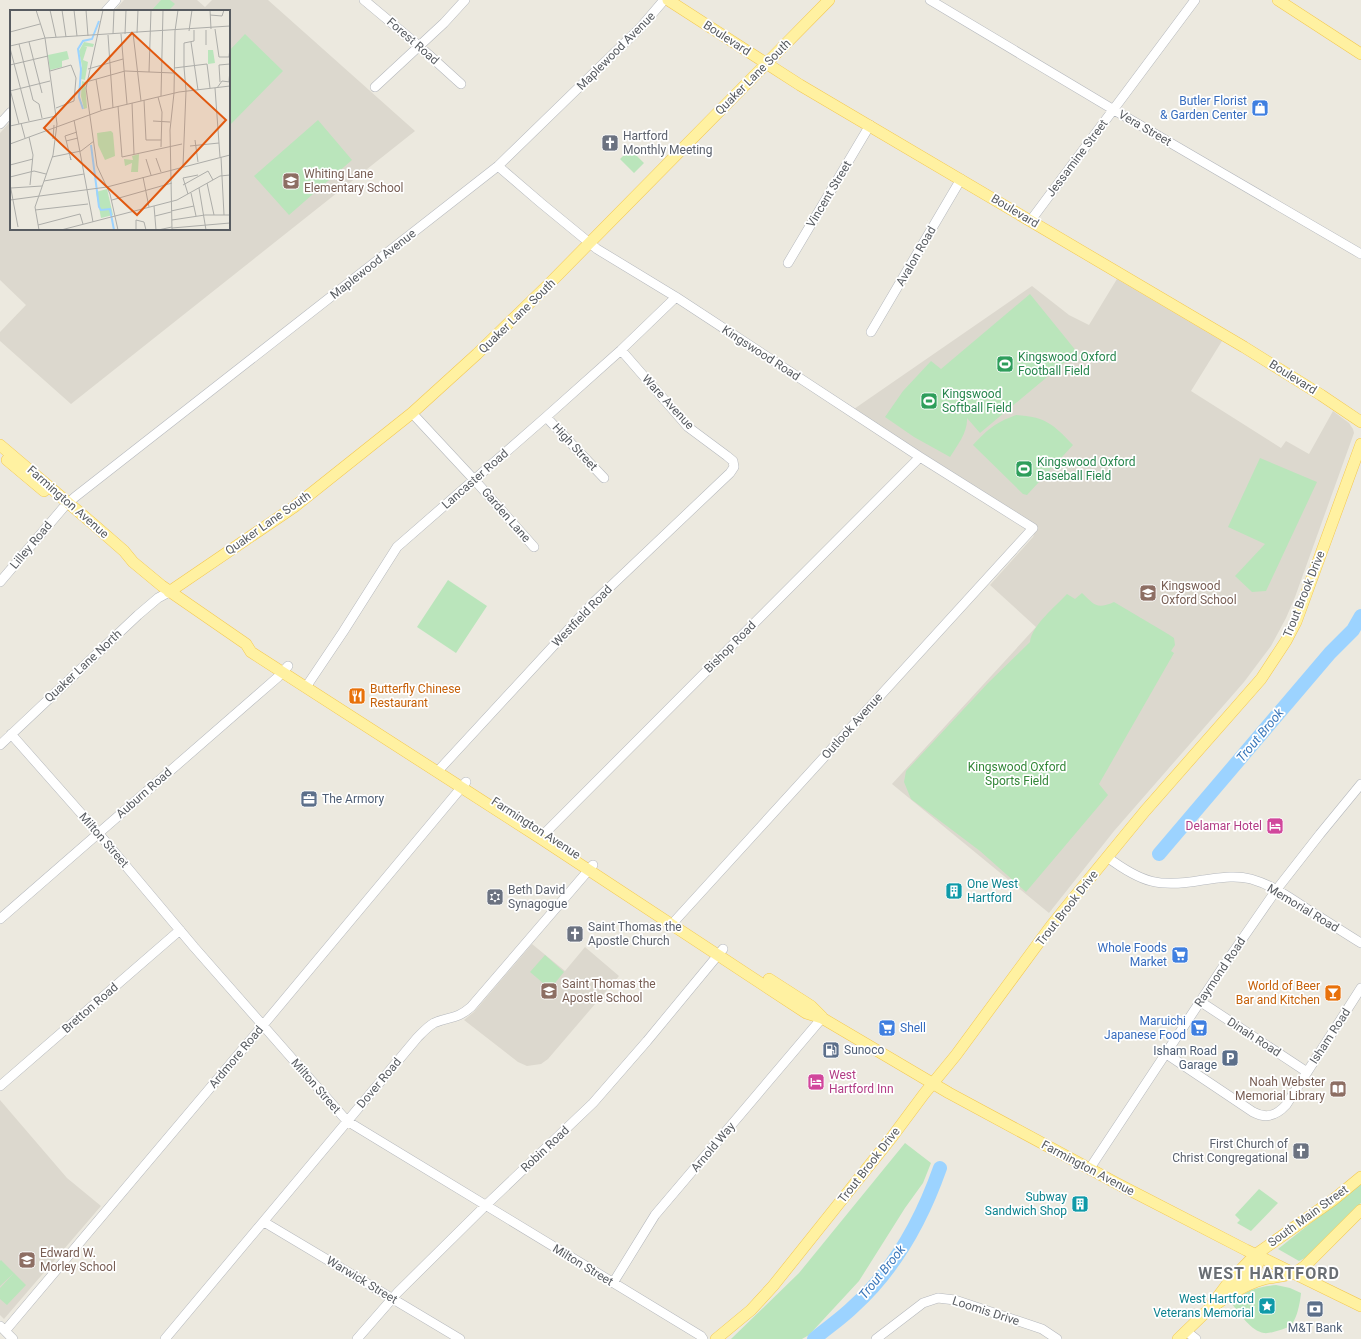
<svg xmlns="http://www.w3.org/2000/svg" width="1361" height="1339" viewBox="0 0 1361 1339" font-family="Roboto,sans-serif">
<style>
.education{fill:#dcd8ce}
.green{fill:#bae5bb}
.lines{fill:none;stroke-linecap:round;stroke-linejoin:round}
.river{stroke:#9cd3ff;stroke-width:14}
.minor-casing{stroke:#b5b8bd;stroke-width:10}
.major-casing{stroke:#f4c850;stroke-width:12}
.minor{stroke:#fff;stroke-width:9}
.major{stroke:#fff1a1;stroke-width:11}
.labels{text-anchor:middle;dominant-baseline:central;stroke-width:3.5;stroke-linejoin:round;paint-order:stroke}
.street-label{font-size:12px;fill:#585c61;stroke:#fff}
.shop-label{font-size:12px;fill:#366cbe;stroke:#fff;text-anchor:end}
.worship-label{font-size:12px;fill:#5b616d;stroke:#fff;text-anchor:start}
.education-label{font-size:12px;fill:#785e54;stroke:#fff;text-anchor:start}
.leisure-label{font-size:12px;fill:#27864d;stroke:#fff;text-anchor:start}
.food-label{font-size:12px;fill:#c56008;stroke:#fff;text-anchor:start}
.park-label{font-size:12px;fill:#328637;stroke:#fff}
.service-label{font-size:12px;fill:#4e5e75;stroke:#fff;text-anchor:start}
.hotel-label{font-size:12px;fill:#b23c85;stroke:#fff;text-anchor:end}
.culture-label{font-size:12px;fill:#0d838f;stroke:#fff;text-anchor:end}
.water-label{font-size:13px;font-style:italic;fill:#3b78bb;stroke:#fff}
.district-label{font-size:16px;font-weight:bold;letter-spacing:1px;fill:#696e73;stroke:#fff}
.inset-river{fill:none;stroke:#9cd3ff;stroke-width:2}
.inset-road{fill:none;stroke:#adada9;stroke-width:1}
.view{fill:#e15910;fill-opacity:0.15;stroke:#e15910;stroke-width:2}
.inset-edge{fill:none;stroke:#585c61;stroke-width:2}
</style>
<rect width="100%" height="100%" fill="#ece9df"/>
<path class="education" d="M124 0H197L205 7 212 0H268L415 131 71 404 0 341V332L26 305 0 280V133L11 121V229H229V11H114Z
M1117 279 1222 341 1191 391 1281 448 1286 441 1309 454 1333 411 1349 423 1353 429 1354 433 1295 597 1286 618 1271 646 1244 682 1114 831 1049 913 892 784 1036 627 990 585 1033 537 1035 532 1030 522 854 409 1032 286 1069 315 1089 325Z
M532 944 565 971 585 947 619 976 548 1059 541 1064 527 1066 518 1062 464 1020 474 1012Z
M0 1100 67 1178 101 1206 4 1319 0 1315Z"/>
<path class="green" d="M161 0H170L175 4 168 11H151Z
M245 34 283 71 229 126V51Z
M318 120 352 160 289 215 254 176Z
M630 149 644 163 634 173 620 159Z
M1030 294 1077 352 980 433 967 418C968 432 957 446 950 457L914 437 885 417 903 391 931 361 941 369Z
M1016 415C1046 417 1053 424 1073 445L1027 495 1023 494 973 445C988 429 995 423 1016 415Z
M1260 458 1317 482 1266 591 1252 592 1235 576 1265 544 1228 527Z
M448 580 487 606 456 653 417 627Z
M1082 593C1094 604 1096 610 1114 602L1168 634 1174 638 1175 645 1171 651 1174 653 1099 784 1108 795 1026 892 980 851 911 799 904 782 906 771 988 683 1030 642C1032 625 1056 606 1067 594L1075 599Z
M545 955 564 972 550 989 530 972Z
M905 1143 931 1163 923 1183 905 1208 859 1281 809 1335 802 1339H731L799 1273Z
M1361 1183V1203L1309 1256 1299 1261 1278 1249Z
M1259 1189 1278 1203 1251 1231 1237 1223 1240 1220 1235 1215Z
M1 1260 14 1273 0 1286V1261Z
M14 1273 26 1285 7 1305 0 1299V1288Z
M1276 1285 1290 1288 1301 1293C1300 1303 1297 1321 1289 1327 1283 1329 1270 1334 1264 1333 1251 1331 1240 1314 1232 1304 1244 1290 1258 1287 1276 1285Z"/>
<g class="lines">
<path class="river" d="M1159 854 1330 653 1353 630 1361 616
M814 1339C827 1328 842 1318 854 1306 895 1269 922 1219 940 1168"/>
<g class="minor-casing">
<path id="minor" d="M364 0 419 46 461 84
M930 0 1114 110 1361 254
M106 11 116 0
M375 87 444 23 465 0
M0 124 11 112
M498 166 541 203 597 249 676 297 920 457 1033 528 672 924
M1031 220 1195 0
M788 263 870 125
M871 332 961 179
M412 413 479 485 534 547
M546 417 604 478
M0 582 63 508 75 497 498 166 641 27 664 0
M306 687 343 632 397 547 546 417 621 350 676 297
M11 734 94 828 194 947 347 1121 701 1336 703 1339
M0 745 138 615 158 598 169 592
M437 772 592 604 730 473 734 467 733 461 727 456 688 427 621 350
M540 838 920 457
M1107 857C1142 883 1159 888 1203 880 1219 878 1235 875 1251 879 1272 885 1289 897 1307 909 1325 920 1343 932 1361 943
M0 919 278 677 288 666
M1201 1002 1307 1072
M1165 1053 1253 1112C1266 1119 1276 1116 1286 1105L1361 988
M0 1086 180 930
M1090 1168 1227 961 1277 889 1320 834 1361 784
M264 1222 460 1339
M613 1283 655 1215 822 1018
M0 1326 13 1339
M5 1331 259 1030 466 782
M1186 1331 1196 1339
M165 1339 417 1038C422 1033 427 1027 434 1023 449 1016 456 1020 471 1007L593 865
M357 1339 398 1292 485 1206 593 1103 647 1041 723 949
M876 1339 923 1303 938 1298 955 1300 1042 1329 1057 1339"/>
</g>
<g class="major-casing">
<path id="major" d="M668 0 758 58 800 85 1244 347 1321 395 1361 422
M1278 0 1361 54
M0 445 92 523 124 551 133 562 162 586 246 644 251 652 540 838 806 1013 822 1018 949 1093 1116 1183 1246 1250 1361 1306
M7 460 44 491
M169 592 294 507 412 413 477 354 548 285 829 0
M769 979 811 1006 822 1017
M1232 1287 1255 1270 1258 1263 1255 1255
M1215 1305C1229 1295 1244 1285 1261 1280 1277 1275 1291 1278 1305 1266L1361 1210
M716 1339 751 1310 773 1286 892 1137 924 1094 956 1055 1051 926 1072 900 1145 811 1261 679 1286 641 1296 622 1361 444
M1178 1339 1208 1310 1228 1283 1255 1255 1333 1200 1361 1177"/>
</g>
<use href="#minor" class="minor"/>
<use href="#major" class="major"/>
</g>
<defs>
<g id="shop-square" transform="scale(0.9)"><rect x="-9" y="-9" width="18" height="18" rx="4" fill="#3f7fe0" stroke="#fff"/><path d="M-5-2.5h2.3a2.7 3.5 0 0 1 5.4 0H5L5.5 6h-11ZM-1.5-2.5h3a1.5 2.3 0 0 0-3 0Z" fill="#fff"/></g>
<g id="church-square" transform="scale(0.9)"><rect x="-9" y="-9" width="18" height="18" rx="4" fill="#6b7280" stroke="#fff"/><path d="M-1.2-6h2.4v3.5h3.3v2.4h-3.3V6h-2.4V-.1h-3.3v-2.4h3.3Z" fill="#fff"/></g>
<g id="school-square" transform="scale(0.9)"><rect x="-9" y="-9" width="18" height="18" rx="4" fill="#8d6e63" stroke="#fff"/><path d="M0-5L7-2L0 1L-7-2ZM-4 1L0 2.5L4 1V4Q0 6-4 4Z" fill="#fff"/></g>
<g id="stadium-square" transform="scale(0.9)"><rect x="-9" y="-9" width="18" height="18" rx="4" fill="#2e9e5b" stroke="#fff"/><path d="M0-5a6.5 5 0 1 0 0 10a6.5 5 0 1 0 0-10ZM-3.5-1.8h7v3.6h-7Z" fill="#fff"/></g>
<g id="restaurant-square" transform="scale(0.9)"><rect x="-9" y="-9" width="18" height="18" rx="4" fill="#e8710a" stroke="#fff"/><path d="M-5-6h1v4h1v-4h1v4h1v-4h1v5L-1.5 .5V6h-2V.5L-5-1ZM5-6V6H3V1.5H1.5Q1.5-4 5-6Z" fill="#fff"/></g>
<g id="office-square" transform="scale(0.9)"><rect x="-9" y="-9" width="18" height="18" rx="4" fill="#5c6f8a" stroke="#fff"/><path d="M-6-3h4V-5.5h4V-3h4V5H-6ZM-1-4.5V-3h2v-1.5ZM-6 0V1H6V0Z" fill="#fff"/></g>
<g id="hotel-square" transform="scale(0.9)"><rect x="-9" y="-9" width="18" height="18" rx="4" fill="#d1479c" stroke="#fff"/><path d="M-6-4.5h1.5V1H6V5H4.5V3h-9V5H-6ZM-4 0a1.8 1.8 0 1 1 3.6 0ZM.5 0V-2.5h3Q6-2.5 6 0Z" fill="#fff"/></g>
<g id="building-square" transform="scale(0.9)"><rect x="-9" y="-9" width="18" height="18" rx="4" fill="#0f9aa8" stroke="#fff"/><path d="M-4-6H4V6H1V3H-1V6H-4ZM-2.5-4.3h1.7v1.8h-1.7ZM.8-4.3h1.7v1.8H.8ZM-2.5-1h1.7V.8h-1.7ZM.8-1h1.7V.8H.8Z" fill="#fff"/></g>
<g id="synagogue-square" transform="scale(0.9)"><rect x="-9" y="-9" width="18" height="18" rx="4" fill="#6b7280" stroke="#fff"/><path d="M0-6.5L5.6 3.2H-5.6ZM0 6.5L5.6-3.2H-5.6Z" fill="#fff"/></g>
<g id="supermarket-square" transform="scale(0.9)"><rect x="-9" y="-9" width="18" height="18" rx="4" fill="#3f7fe0" stroke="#fff"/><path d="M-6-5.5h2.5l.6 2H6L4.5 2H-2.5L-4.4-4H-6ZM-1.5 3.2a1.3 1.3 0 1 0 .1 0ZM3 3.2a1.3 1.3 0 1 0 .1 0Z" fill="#fff"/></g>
<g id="bar-square" transform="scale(0.9)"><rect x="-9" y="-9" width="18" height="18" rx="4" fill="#e8710a" stroke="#fff"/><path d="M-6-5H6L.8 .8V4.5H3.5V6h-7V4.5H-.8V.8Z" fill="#fff"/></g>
<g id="fuel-square" transform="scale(0.9)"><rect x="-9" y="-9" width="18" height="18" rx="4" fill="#5c6f8a" stroke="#fff"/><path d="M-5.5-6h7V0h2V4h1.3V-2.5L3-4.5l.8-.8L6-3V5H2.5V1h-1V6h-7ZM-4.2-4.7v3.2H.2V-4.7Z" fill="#fff"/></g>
<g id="parking-square" transform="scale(0.9)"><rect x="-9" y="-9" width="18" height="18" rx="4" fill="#5c6f8a" stroke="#fff"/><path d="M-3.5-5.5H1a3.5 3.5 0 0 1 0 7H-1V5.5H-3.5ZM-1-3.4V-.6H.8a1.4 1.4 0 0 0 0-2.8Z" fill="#fff"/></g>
<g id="library-square" transform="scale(0.9)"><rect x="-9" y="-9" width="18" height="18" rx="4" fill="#8d6e63" stroke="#fff"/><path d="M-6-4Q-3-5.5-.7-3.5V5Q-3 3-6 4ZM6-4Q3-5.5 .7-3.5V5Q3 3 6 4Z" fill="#fff"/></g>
<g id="sight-square" transform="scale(0.9)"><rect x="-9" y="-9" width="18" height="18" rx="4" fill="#0f9aa8" stroke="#fff"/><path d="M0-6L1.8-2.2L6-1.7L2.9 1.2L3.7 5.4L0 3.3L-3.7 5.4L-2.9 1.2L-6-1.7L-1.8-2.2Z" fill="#fff"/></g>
<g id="bank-square" transform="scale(0.9)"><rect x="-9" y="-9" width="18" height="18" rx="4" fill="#5c6f8a" stroke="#fff"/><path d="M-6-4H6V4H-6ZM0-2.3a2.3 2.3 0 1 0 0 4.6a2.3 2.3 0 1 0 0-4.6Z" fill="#fff"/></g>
</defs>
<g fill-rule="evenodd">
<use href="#shop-square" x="1260" y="108"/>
<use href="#church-square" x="610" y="143"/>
<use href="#school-square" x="291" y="181"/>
<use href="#stadium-square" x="1005" y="364"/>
<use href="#stadium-square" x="929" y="401"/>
<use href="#stadium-square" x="1024" y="469"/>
<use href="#school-square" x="1148" y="593"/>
<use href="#restaurant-square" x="357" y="696"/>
<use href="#office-square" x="309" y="799"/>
<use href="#hotel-square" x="1275" y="826"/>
<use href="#building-square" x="954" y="891"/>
<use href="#synagogue-square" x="495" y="897"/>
<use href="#church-square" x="575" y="934"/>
<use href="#supermarket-square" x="1180" y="955"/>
<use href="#school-square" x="549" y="991"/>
<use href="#bar-square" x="1333" y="993"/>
<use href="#supermarket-square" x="887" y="1028"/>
<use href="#supermarket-square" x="1199" y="1028"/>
<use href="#fuel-square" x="831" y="1050"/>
<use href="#parking-square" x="1230" y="1058"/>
<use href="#hotel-square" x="816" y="1082"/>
<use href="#library-square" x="1338" y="1089"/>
<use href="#church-square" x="1301" y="1151"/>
<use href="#building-square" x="1080" y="1204"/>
<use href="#school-square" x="27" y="1260"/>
<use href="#sight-square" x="1267" y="1306"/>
<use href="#bank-square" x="1315" y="1309"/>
</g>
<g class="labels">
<g class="street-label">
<text transform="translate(727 38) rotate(33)">Boulevard</text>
<text transform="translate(413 41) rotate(41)">Forest Road</text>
<text transform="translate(616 51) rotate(-45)">Maplewood Avenue</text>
<text transform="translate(753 77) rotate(-45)">Quaker Lane South</text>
<text transform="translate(1145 128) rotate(30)">Vera Street</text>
<text transform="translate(1077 158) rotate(-53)">Jessamine Street</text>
<text transform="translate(829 194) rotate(-59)">Vincent Street</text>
<text transform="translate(1015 211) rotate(31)">Boulevard</text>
<text transform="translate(916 256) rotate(-60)">Avalon Road</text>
<text transform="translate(373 264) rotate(-38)">Maplewood Avenue</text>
<text transform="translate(517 316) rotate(-44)">Quaker Lane South</text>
<text transform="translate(761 353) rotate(33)">Kingswood Road</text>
<text transform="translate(1293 377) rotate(32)">Boulevard</text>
<text transform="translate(668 402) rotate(47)">Ware Avenue</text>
<text transform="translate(575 447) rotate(47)">High Street</text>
<text transform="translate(475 479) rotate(-41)">Lancaster Road</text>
<text transform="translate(68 502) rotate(41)">Farmington Avenue</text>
<text transform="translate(506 515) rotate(49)">Garden Lane</text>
<text transform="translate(268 523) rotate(-35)">Quaker Lane South</text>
<text transform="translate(31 545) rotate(-50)">Lilley Road</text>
<text transform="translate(1304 594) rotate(-68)">Trout Brook Drive</text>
<text transform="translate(582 616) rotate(-46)">Westfield Road</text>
<text transform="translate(730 647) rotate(-45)">Bishop Road</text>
<text transform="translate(83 666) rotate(-43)">Quaker Lane North</text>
<text transform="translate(852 726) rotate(-48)">Outlook Avenue</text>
<text transform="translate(144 793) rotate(-41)">Auburn Road</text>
<text transform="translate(536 828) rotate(33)">Farmington Avenue</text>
<text transform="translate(104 840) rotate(49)">Milton Street</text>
<text transform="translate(1067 908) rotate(-52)">Trout Brook Drive</text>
<text transform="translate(1303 908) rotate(31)">Memorial Road</text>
<text transform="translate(1220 972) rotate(-56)">Raymond Road</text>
<text transform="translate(90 1008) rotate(-41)">Bretton Road</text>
<text transform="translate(1330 1036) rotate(-57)">Isham Road</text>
<text transform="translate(1254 1037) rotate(33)">Dinah Road</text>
<text transform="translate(236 1057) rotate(-50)">Ardmore Road</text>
<text transform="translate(379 1083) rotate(-50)">Dover Road</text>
<text transform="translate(316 1086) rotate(49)">Milton Street</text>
<text transform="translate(713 1147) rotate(-50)">Arnold Way</text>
<text transform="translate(545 1149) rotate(-43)">Robin Road</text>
<text transform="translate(869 1165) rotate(-52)">Trout Brook Drive</text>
<text transform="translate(1088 1168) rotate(28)">Farmington Avenue</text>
<text transform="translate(1308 1216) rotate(-36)">South Main Street</text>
<text transform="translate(583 1265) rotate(31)">Milton Street</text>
<text transform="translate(362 1280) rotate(31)">Warwick Street</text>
<text transform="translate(986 1311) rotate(18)">Loomis Drive</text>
</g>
<g class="shop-label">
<text x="1247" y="101">Butler Florist<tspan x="1247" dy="14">&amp; Garden Center</tspan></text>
<text x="1167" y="948">Whole Foods<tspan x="1167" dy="14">Market</tspan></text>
<text x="1186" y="1021">Maruichi<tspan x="1186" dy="14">Japanese Food</tspan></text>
<text x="900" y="1028" text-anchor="start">Shell</text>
</g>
<g class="worship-label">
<text x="623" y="136">Hartford<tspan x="623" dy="14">Monthly Meeting</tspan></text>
<text x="508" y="890">Beth David<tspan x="508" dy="14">Synagogue</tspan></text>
<text x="588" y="927">Saint Thomas the<tspan x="588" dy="14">Apostle Church</tspan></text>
<text x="1288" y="1144" text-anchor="end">First Church of<tspan x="1288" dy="14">Christ Congregational</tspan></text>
</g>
<g class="education-label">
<text x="304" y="174">Whiting Lane<tspan x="304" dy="14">Elementary School</tspan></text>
<text x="1161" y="586">Kingswood<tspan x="1161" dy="14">Oxford School</tspan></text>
<text x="562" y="984">Saint Thomas the<tspan x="562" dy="14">Apostle School</tspan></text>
<text x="1325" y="1082" text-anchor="end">Noah Webster<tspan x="1325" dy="14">Memorial Library</tspan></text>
<text x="40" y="1253">Edward W.<tspan x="40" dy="14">Morley School</tspan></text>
</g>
<g class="leisure-label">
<text x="1018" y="357">Kingswood Oxford<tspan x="1018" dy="14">Football Field</tspan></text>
<text x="942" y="394">Kingswood<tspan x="942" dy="14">Softball Field</tspan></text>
<text x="1037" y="462">Kingswood Oxford<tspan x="1037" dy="14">Baseball Field</tspan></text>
</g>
<g class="food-label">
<text x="370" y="689">Butterfly Chinese<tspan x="370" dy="14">Restaurant</tspan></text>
<text x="1320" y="986" text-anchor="end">World of Beer<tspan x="1320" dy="14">Bar and Kitchen</tspan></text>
</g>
<g class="park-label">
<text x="1017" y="767">Kingswood Oxford<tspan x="1017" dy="14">Sports Field</tspan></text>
</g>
<g class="service-label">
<text x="322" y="799">The Armory</text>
<text x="844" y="1050">Sunoco</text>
<text x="1217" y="1051" text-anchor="end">Isham Road<tspan x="1217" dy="14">Garage</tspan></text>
<text x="1315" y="1328" text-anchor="middle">M&amp;T Bank</text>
</g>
<g class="hotel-label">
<text x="1262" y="826">Delamar Hotel</text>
<text x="829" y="1075" text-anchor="start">West<tspan x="829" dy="14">Hartford Inn</tspan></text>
</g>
<g class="culture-label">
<text x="967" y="884" text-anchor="start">One West<tspan x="967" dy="14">Hartford</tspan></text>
<text x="1067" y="1197">Subway<tspan x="1067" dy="14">Sandwich Shop</tspan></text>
<text x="1254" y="1299">West Hartford<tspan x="1254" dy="14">Veterans Memorial</tspan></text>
</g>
<g class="water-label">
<text transform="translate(1260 735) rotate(-50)">Trout Brook</text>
<text transform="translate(882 1272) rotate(-51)">Trout Brook</text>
</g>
<g class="district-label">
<text x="1269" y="1273">WEST HARTFORD</text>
</g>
</g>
<g transform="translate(10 10)">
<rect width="220" height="220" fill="#ece9df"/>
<path d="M74 32 84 34 83 37 74 36 77 37 73 50 78 52 75 70 71 69 70 65 72 56 69 41ZM198 36V40H203L205 53 198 54ZM57 41 59 49 52 51V57L40 60 38 45ZM72 71 75 72 77 98 74 99 71 86ZM101 121 103 123 105 146 95 150 88 135 87 123ZM129 144 128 162H121L122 153 115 156 114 149 123 150 122 146ZM97 179 103 205 91 208 86 182Z" fill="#bae5bb"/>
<path class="inset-river" d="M73 99 69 87 71 59 68 39 73 31 82 29 89 11M81 135 89 197 91 200 100 199 104 220"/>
<path class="inset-road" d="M26 0 35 28 47 114 43 145 25 197 29 220M40 0 46 27M52 0 56 27M64 0 67 26M76 0 78 26M93 0 76 78 87 156 100 184 108 220M200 0 201 19M200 5 212 6 214 0M205 19 209 47H219L220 38M179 21 182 0M0 22 30 14M123 23 131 91M127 23 128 0M103 24 104 0M111 24 117 94M115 24 116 0M98 25 103 98M19 32 32 83M181 32 188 80M9 34 23 90 29 94 32 108M196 35V20M0 36 35 28 220 16M0 38 19 111M0 55 38 46M174 57V33L184 31V20M164 58 197 54 200 78M78 59 113 49M40 61 61 55 66 68 64 91 46 98M139 62 141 0M86 69 91 100M76 72 115 61 164 63M210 72 209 55 220 54M219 72 220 59M205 78 210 147M207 78 212 71 220 72M0 79 9 114M0 81 40 71M164 83 165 21 168 0M151 86 153 0M148 87 152 102 151 137M134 90 136 130H151M122 93 124 144M108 96 112 147 172 134M64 110 83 212M143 111 160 112M11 113 15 128M0 116 46 106M19 127 23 145 20 175M43 129 44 115M185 130 188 152M56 131 68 128M0 134 93 100 169 82 220 76M180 136 209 133M42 147 71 141 84 131M60 147 61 150 55 126 67 122M211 147 214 205M146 148 151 162M136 149 141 165M0 155 23 149M173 156 176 81 174 57M0 167 24 161 36 164M133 167 139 197M34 171 74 164M197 173 204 205M0 174 8 217M173 175 198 161 203 170M1 178 32 176M189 178 196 220M181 183 186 206M178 184 173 168 188 165M0 190 97 177 220 145M102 190 162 173M144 196 146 220M25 200 78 194M161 201 184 196M145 206 161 202M162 210 195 205H220M28 215 70 204 73 214M162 218 220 213M51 220 167 190 210 166 220 165M126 220V210L134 212 136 220M148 220 162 217M162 220 160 120 164 83"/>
<path class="view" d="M122 23 216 110 127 205 34 118Z"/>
<rect width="220" height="220" class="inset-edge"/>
</g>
</svg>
